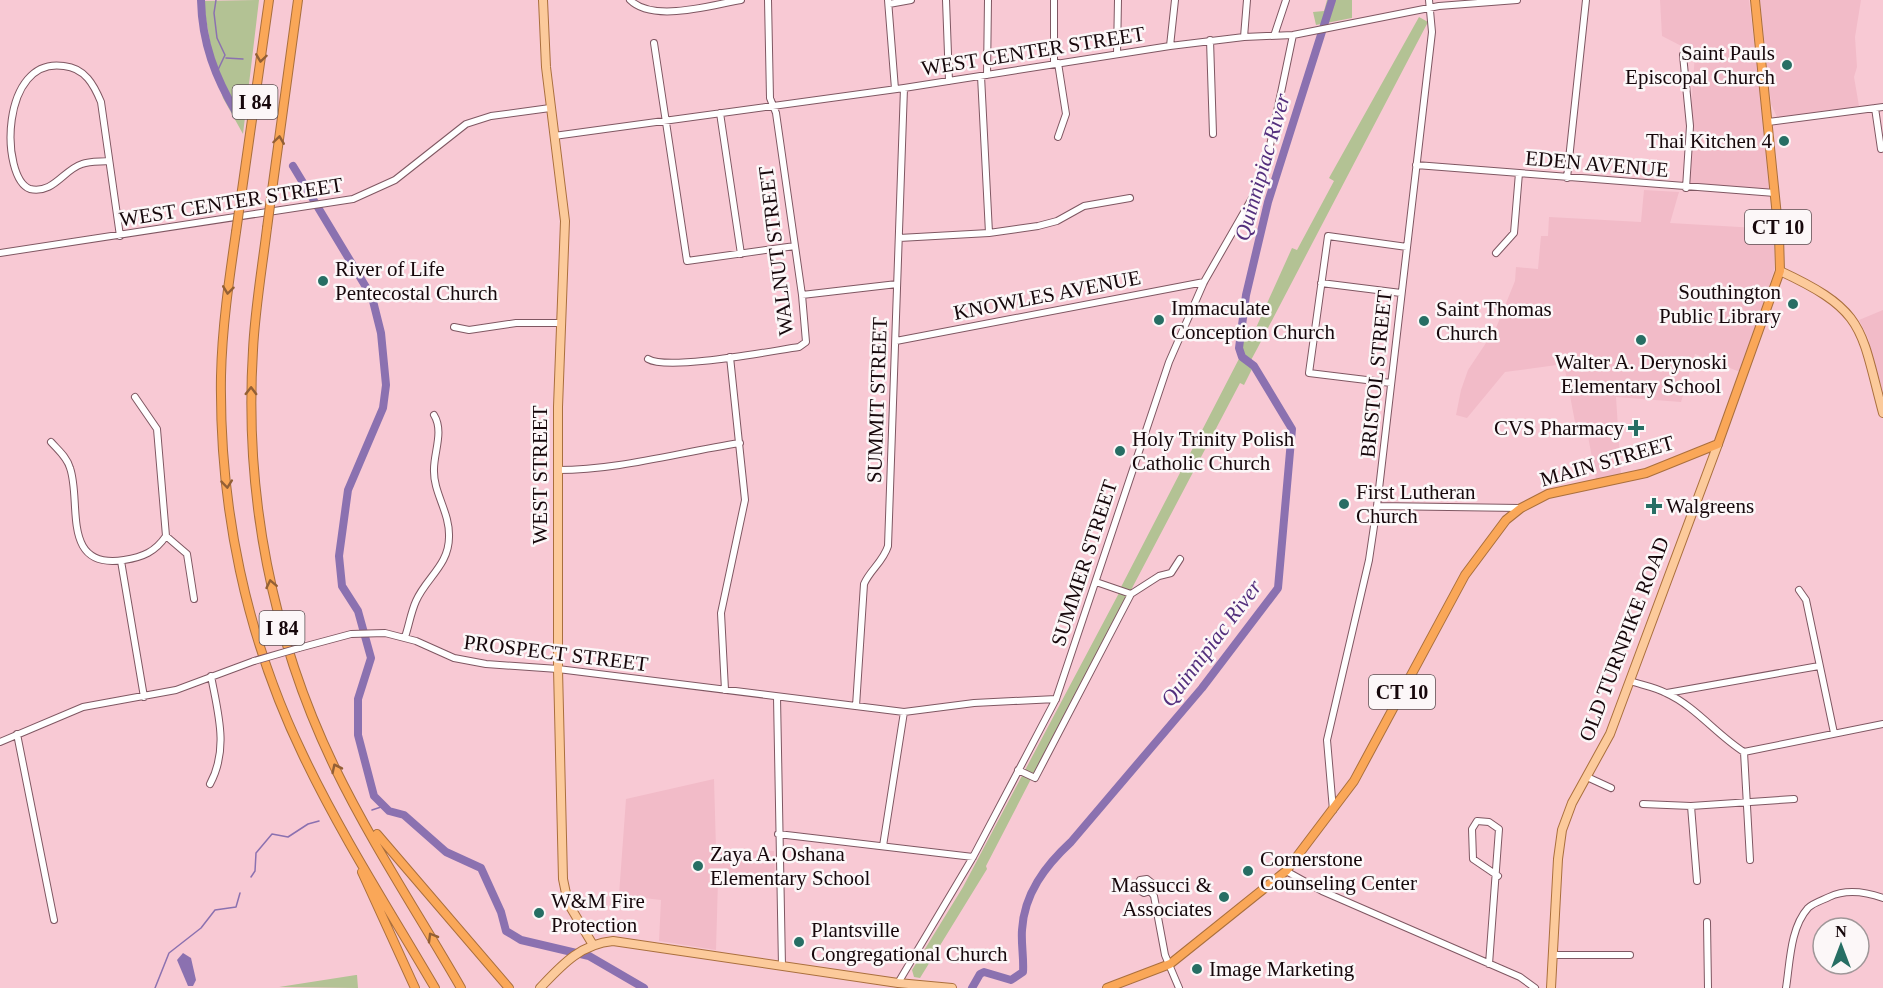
<svg xmlns="http://www.w3.org/2000/svg" width="1883" height="988" viewBox="0 0 1883 988" font-family="'Times New Roman',serif">
<style>
.built{fill:#f2bbc8}
.green{fill:#b3c294}
.water{fill:#8b71b0}
.lines{fill:none;stroke-linecap:round;stroke-linejoin:round}
.stream{stroke:#8b71b0;stroke-width:1.5}
.river{stroke:#8b71b0;stroke-width:8}
.minor-casing{stroke:#7f5762;stroke-width:8}
.major-casing{stroke:#aa6f3d;stroke-width:10}
.highway-casing{stroke:#aa6f3d;stroke-width:10}
.minor{stroke:#fff;stroke-width:6}
.major{stroke:#fcca9b;stroke-width:8}
.highway{stroke:#faa758;stroke-width:8}
.minor-bridge-casing{stroke:#7f5762;stroke-width:8;stroke-linecap:butt}
.highway-bridge-casing{stroke:#aa6f3d;stroke-width:10;stroke-linecap:butt}
.minor-bridge{stroke:#fff;stroke-width:6}
.highway-bridge{stroke:#faa758;stroke-width:8}
.oneway{stroke:#935f35}
.poi-dot{fill:#276e64;stroke:#fcf7f8;stroke-width:2}
.labels{text-anchor:middle;dominant-baseline:central;stroke-width:5;stroke-linejoin:round;paint-order:stroke}
.shield{fill:#fcf7f8;stroke:#5b4f52;stroke-width:1.5}
.shield-label{font-size:20px;font-weight:bold;fill:#16070b}
.street-label{font-size:21px;fill:#16070b;stroke:#fcf7f8}
.poi-label{font-size:21px;fill:#16070b;stroke:#fcf7f8;text-anchor:start}
.water-label{font-size:22px;font-style:italic;fill:#532f7d;stroke:#fcf7f8}
</style>
<rect width="100%" height="100%" fill="#f8c9d4"/>
<path class="built" d="M1660 0H1749L1772 189 1686 185 1695 53 1662 36Z
M1760 0H1861L1855 37 1857 67 1854 77 1859 106 1782 118 1777 117 1771 104Z
M1644 190 1679 192 1670 223 1774 229V271L1740 372 1695 354 1681 402 1616 397 1621 474 1596 479 1588 436 1578 438 1564 364 1505 372 1467 418 1456 415 1461 390 1468 370 1496 328 1515 281 1516 267 1538 269 1541 236H1548L1549 217 1641 222Z
M1883 310V399L1868 338 1859 320Z
M714 779 716 849 774 851 775 888 718 880 716 950 659 941 661 900 619 895 626 799Z"/>
<path class="green" d="M259 0 243 134 223 98 215 71 203 1Z
M1327 0H1352V18L1316 25 1313 12 1324 11Z
M1419 17 1428 22 1257 349 1250 362 1253 367 1244 385 1240 383 1130 592 1120 589 1243 351 1239 349 1245 329 1255 330 1292 248 1297 250 1334 181 1329 178Z
M1119 593 1128 596 1033 779H1031L986 866 987 869 920 978 914 977 912 970 963 887Z
M357 975 358 988 279 987 356 975Z"/>
<path class="water" d="M183 953 191 958 196 980 193 986H188L177 960Z"/>
<g class="lines">
<path class="stream" d="M216 0 214 13 217 38 225 55 216 74
M226 58 243 59
M372 810 384 806
M251 877 255 871 256 853 272 834 288 837 308 824 319 821
M155 988 169 953 201 928 215 910 236 907 240 893"/>
<path class="river" d="M201 0C202 43 215 77 237 114
M293 166 372 297 381 333 386 385 383 408 348 490 339 556 342 586 358 611 371 658 358 699V735L374 796 389 811 404 815 446 852 481 868 501 912 506 931 521 940 589 956 644 988
M972 988 980 974 984 972 1011 980 1023 972C1024 958 1021 944 1022 930 1024 894 1045 866 1071 842L1202 688 1278 588 1292 429 1254 366 1242 357 1239 348 1246 295 1268 202 1332 0"/>
<g class="minor-casing">
<path id="minor" d="M630 0C653 23 711 5 741 0
M888 0 895 89
M946 0 949 81
M889 4 911 0
M1274 36 1286 0
M1244 37 1247 0
M1210 40 1213 134
M654 43 687 261 795 246
M1170 46 1175 0
M1117 54 1118 0
M1683 55 1690 126 1686 188
M1058 63 1066 114 1058 137
M1054 64V0
M987 75 988 0
M981 76 989 233
M1875 108 1881 149
M720 113 741 254
M1768 122 1883 107
M554 136 904 88 1170 46 1244 37 1293 35 1439 6 1517 0
M109 161C101 162 90 161 82 164 63 170 54 194 30 189 0 178 0 56 64 66 85 68 94 85 101 102L120 236
M1416 165 1775 193
M1567 178 1586 0
M899 238 989 233 1038 226 1057 221 1084 206 1130 198
M0 253 353 199 395 180 466 124 491 116 550 108
M1496 253 1514 233 1519 173
M1321 283 1401 293
M802 295 897 284
M454 327 469 330 516 323H561
M896 341 1204 282
M648 359C668 371 771 351 799 347L806 342 802 295 776 113 770 98 768 0
M1391 383 1309 373 1328 236 1407 247
M51 442C58 450 67 457 70 468 82 502 60 570 124 560 143 557 155 552 166 536L157 429 135 397
M558 470C619 470 680 452 740 443
M1377 506 1520 508
M166 536 187 554 194 599
M121 561 144 697
M1096 582 1131 594
M1799 590 1806 600 1834 733
M405 637C409 625 411 612 416 601 426 578 449 565 449 537 450 512 433 493 434 469 434 452 444 431 434 415
M299 648 351 634 385 633 416 641 454 658 486 664 558 669 904 712 974 703 1056 699
M1630 681C1642 685 1655 687 1666 693 1695 706 1717 735 1744 752L1883 724
M725 690 721 613 745 500 730 357
M1667 693 1819 666
M777 697 782 966
M856 706 864 584C870 570 883 562 888 546L904 88
M17 734 54 920
M0 742 83 707 176 690 254 661
M1744 752 1750 860
M1018 770 1035 778 1131 594 1159 576 1171 573 1180 559
M1587 777 1611 788
M210 784C229 749 218 713 211 676
M1643 804 1691 806 1794 799
M1691 806 1697 881
M1333 810 1327 740 1369 560 1377 506 1432 32 1429 0
M778 834 973 857
M883 846 904 712
M1286 871 1322 891 1520 977 1535 988
M1150 891 1144 893 1139 890 1138 885 1140 880 1147 879 1152 883 1150 891 1154 896 1165 955 1179 988
M1707 922 1708 988
M1553 955H1630
M1489 964 1499 829 1489 822 1477 821 1472 829 1473 859 1498 876
M898 983 973 857 1056 699 1169 362 1204 282 1263 179 1293 35
M1786 988C1790 963 1790 928 1808 908 1813 903 1823 900 1829 897 1846 889 1866 892 1883 898"/>
</g>
<g class="major-casing">
<path id="major" d="M543 0 546 67 565 221 558 407V669L563 879 568 903 593 945
M1780 271C1866 311 1860 327 1883 413
M540 988C561 966 580 944 613 941L898 983 952 988
M1551 988 1558 859 1562 830 1572 803 1610 734 1718 444"/>
</g>
<g class="highway-casing">
<path id="highway" d="M271 198 298 0
M240 204 269 0
M267 228C262 269 255 309 253 350 244 494 272 638 335 768 372 844 419 915 461 988
M236 232C229 280 222 328 221 376 219 507 246 637 303 755 341 835 390 911 435 988
M377 834 509 988
M362 872 415 988
M1107 988 1170 964 1286 871 1354 781 1465 575 1506 520 1521 508 1548 494 1646 473 1718 444 1780 271 1779 236 1755 0"/>
</g>
<use href="#minor" class="minor"/>
<use href="#major" class="major"/>
<use href="#highway" class="highway"/>
<g class="minor-bridge-casing">
<path id="minor-bridge" d="M254 661 299 648"/>
</g>
<g class="highway-bridge-casing">
<path id="highway-bridge" d="M267 228 271 198
M236 232 240 204"/>
</g>
<use href="#minor-bridge" class="minor-bridge"/>
<use href="#highway-bridge" class="highway-bridge"/>
</g>
<defs><path id="oneway-chevron" d="M-2-3.5L2.5 0L-2 3.5" fill="none" stroke-width="1.6" stroke-linecap="round" stroke-linejoin="round" transform="scale(1.5)"/></defs>
<g class="oneway">
<use href="#oneway-chevron" transform="translate(261 58) rotate(98)"/>
<use href="#oneway-chevron" transform="translate(279 140) rotate(-82)"/>
<use href="#oneway-chevron" transform="translate(228 290) rotate(97)"/>
<use href="#oneway-chevron" transform="translate(251 391) rotate(-89)"/>
<use href="#oneway-chevron" transform="translate(227 484) rotate(84)"/>
<use href="#oneway-chevron" transform="translate(271 584) rotate(-102)"/>
<use href="#oneway-chevron" transform="translate(336 768) rotate(-116)"/>
<use href="#oneway-chevron" transform="translate(432 937) rotate(-120)"/>
</g>
<g class="poi-dot">
<circle cx="1787" cy="65" r="6"/>
<circle cx="1784" cy="141" r="6"/>
<circle cx="323" cy="281" r="6"/>
<circle cx="1793" cy="304" r="6"/>
<circle cx="1159" cy="320" r="6"/>
<circle cx="1424" cy="321" r="6"/>
<circle cx="1641" cy="340" r="6"/>
<path d="M1633 419h6v6h6v6h-6v6h-6v-6h-6v-6h6z"/>
<circle cx="1120" cy="451" r="6"/>
<circle cx="1344" cy="504" r="6"/>
<path d="M1651 497h6v6h6v6h-6v6h-6v-6h-6v-6h6z"/>
<circle cx="698" cy="866" r="6"/>
<circle cx="1248" cy="871" r="6"/>
<circle cx="1224" cy="897" r="6"/>
<circle cx="539" cy="913" r="6"/>
<circle cx="799" cy="942" r="6"/>
<circle cx="1197" cy="969" r="6"/>
</g>
<g class="labels">
<g class="shield">
<rect x="232.5" y="85" width="45" height="34" rx="4.5"/>
<rect x="1745" y="210" width="66" height="34" rx="4.5"/>
<rect x="259.5" y="611" width="45" height="34" rx="4.5"/>
<rect x="1369" y="675" width="66" height="34" rx="4.5"/>
</g>
<g class="shield-label">
<text x="255" y="102">I 84</text>
<text x="1778" y="227">CT 10</text>
<text x="282" y="628">I 84</text>
<text x="1402" y="692">CT 10</text>
</g>
<g class="street-label">
<text transform="translate(1033 51) rotate(-9)">WEST CENTER STREET</text>
<text transform="translate(1597 164) rotate(5)">EDEN AVENUE</text>
<text transform="translate(231 202) rotate(-9)">WEST CENTER STREET</text>
<text transform="translate(776 251) rotate(-97)">WALNUT STREET</text>
<text transform="translate(1047 295) rotate(-11)">KNOWLES AVENUE</text>
<text transform="translate(1376 374) rotate(-84)">BRISTOL STREET</text>
<text transform="translate(877 400) rotate(-88)">SUMMIT STREET</text>
<text transform="translate(1607 461) rotate(-16)">MAIN STREET</text>
<text transform="translate(540 475) rotate(-90)">WEST STREET</text>
<text transform="translate(1084 563) rotate(-72)">SUMMER STREET</text>
<text transform="translate(1624 639) rotate(-69)">OLD TURNPIKE ROAD</text>
<text transform="translate(556 653) rotate(7)">PROSPECT STREET</text>
</g>
<g class="poi-label">
<text x="1775" y="53" text-anchor="end">Saint Pauls<tspan x="1775" dy="24">Episcopal Church</tspan></text>
<text x="1772" y="141" text-anchor="end">Thai Kitchen 4</text>
<text x="335" y="269">River of Life<tspan x="335" dy="24">Pentecostal Church</tspan></text>
<text x="1781" y="292" text-anchor="end">Southington<tspan x="1781" dy="24">Public Library</tspan></text>
<text x="1171" y="308">Immaculate<tspan x="1171" dy="24">Conception Church</tspan></text>
<text x="1436" y="309">Saint Thomas<tspan x="1436" dy="24">Church</tspan></text>
<text x="1641" y="362" text-anchor="middle">Walter A. Derynoski<tspan x="1641" dy="24">Elementary School</tspan></text>
<text x="1624" y="428" text-anchor="end">CVS Pharmacy</text>
<text x="1132" y="439">Holy Trinity Polish<tspan x="1132" dy="24">Catholic Church</tspan></text>
<text x="1356" y="492">First Lutheran<tspan x="1356" dy="24">Church</tspan></text>
<text x="1666" y="506">Walgreens</text>
<text x="710" y="854">Zaya A. Oshana<tspan x="710" dy="24">Elementary School</tspan></text>
<text x="1260" y="859">Cornerstone<tspan x="1260" dy="24">Counseling Center</tspan></text>
<text x="1212" y="885" text-anchor="end">Massucci &amp;<tspan x="1212" dy="24">Associates</tspan></text>
<text x="551" y="901">W&amp;M Fire<tspan x="551" dy="24">Protection</tspan></text>
<text x="811" y="930">Plantsville<tspan x="811" dy="24">Congregational Church</tspan></text>
<text x="1209" y="969">Image Marketing</text>
</g>
<g class="water-label">
<text transform="translate(1262 167) rotate(-74)">Quinnipiac River</text>
<text transform="translate(1211 643) rotate(-53)">Quinnipiac River</text>
</g>
</g>
<g transform="translate(1841 946)"><circle r="28" fill="#fcf7f8" stroke="#a09799" stroke-width="1.5"/>
<path d="M0-4.5L10 22L0 15L-10 22Z" fill="#276e64"/>
<text y="-9" font-size="16" font-weight="bold" text-anchor="middle" fill="#16070b">N</text>
</g>
</svg>
